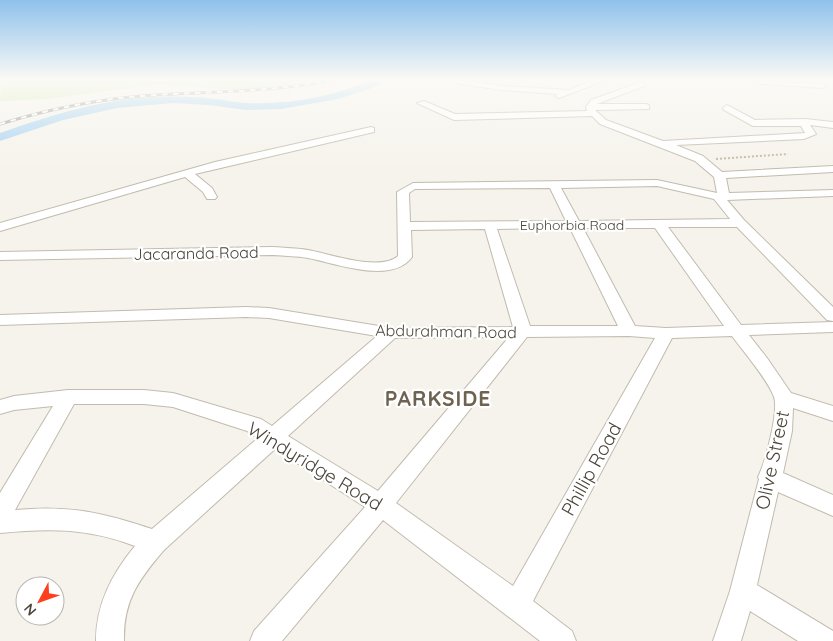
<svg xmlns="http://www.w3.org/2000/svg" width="833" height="641" viewBox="0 0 833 641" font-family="Quicksand,sans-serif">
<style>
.green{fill:#d2eab5}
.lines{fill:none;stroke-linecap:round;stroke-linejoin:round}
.river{fill:#a9d4f2;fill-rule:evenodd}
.minor-casing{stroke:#c2bbae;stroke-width:2}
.path{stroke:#c4b79f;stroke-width:2;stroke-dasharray:2 2;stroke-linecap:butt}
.minor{fill:#fff;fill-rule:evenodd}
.rail-casing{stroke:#9a9a9a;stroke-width:3}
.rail{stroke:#fff;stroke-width:2;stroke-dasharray:5.5;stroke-linecap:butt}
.labels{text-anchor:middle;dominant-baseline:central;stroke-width:4.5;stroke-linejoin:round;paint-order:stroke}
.far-street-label{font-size:14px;fill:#4b4439;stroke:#fff}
.street-label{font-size:16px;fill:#4b4439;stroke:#fff}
.near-street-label{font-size:19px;fill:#4b4439;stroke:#fff}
.district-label{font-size:21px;font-weight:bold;letter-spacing:1px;fill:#6e6250;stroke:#fff}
</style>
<rect width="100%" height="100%" fill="#f6f3ec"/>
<path class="green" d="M1 79H314L255 89H220L158 84 48 99 0 101Z"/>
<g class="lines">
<path class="river" d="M374 79H389L372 88 338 99 281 109 246 110 209 105 173 103 117 108 63 120 0 141V133C51 115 105 98 160 97 179 96 198 97 217 99 227 100 237 103 247 103 290 105 335 96 374 79Z"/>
<g class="minor-casing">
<path id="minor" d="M596 79 606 80 559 98 555 96 558 94 502 90 460 84 456 82 460 80 502 86 569 90Z
M758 80 823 84 827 86 823 88 761 84 757 82Z
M641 82 645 84 644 86 597 104H646L649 105V109L595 110 606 120 663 141 805 133 801 126H753L724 110 723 108 727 105 755 120 805 119 833 122V128L810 125 816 134 804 139 676 145 703 156 722 172 833 166V172L726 178 729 193 833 190V196L727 200 744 220 833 307V321L827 320 737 227H668L741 325 833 322V332L749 335 767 358 791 393 833 406V421L793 408 792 431 783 473 833 495V516L778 492 757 585 833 631V641H798L750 611 741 641H713L730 591 759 479 758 477C765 463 779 412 774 397 768 380 743 351 732 336L672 338 533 601 572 631 576 641H540L383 520 282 641H250L254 631 365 507 275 449 164 550C139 579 123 601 124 641H96C96 604 112 574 135 546 88 528 50 528 0 533V493L53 406 14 410 0 414V400L14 396 68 390H144L173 393 261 419 272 426 377 336 269 318 246 317 0 325V315L246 307 269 308 391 328 513 327 485 229 411 230 412 257C392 285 335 263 308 258 297 256 285 256 273 255L0 260V252L273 247C285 248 296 248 308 250 330 254 380 272 398 256L397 192 413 183 657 180 717 193 714 177 695 161 600 124 592 116 454 120 417 103 424 101 455 114 587 111 586 107 591 100ZM657 186 714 199 730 219 579 221 561 188ZM550 188 566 221 410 222 409 193 415 189ZM570 228 618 326H530L497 229ZM583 228H655L724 326 666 328 635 326ZM629 336 655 338 513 586 396 503 527 337ZM509 337 378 491 288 436 395 338ZM74 404H144L173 407 247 431 258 438 152 529C101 512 69 505 15 510Z
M371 127 374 128V132L195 174 212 188 217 197 215 199H207L203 192 185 177 0 231V223L215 162Z"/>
</g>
<path class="path" d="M716 159 788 154"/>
<use href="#minor" class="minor"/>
<g class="rail-casing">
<path id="rail" d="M0 124C46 110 93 100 141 96 208 91 273 93 338 79"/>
</g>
<use href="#rail" class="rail"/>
</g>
<linearGradient id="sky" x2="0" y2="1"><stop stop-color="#8fc1ec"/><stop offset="0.47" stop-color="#fbfaf6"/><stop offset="1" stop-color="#fbfaf6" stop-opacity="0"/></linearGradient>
<rect width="833" height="169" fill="url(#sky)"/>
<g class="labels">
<g class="far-street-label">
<text x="572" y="225">Euphorbia Road</text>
</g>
<g class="street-label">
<text transform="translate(196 253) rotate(-1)">Jacaranda Road</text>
<text transform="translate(446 331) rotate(1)">Abdurahman Road</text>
</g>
<g class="near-street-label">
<text transform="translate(772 460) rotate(-78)">Olive Street</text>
<text transform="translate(315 466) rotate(31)">Windyridge Road</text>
<text transform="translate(591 469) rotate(-61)">Phillip Road</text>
</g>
<g class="district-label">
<text x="438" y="398">PARKSIDE</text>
</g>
</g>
<g transform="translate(40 601) rotate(229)"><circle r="24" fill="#ffffff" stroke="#b7b4b0"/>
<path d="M0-4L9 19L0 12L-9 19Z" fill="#fc3f1d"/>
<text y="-8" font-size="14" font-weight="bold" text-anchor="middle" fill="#4b4439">N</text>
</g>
</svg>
